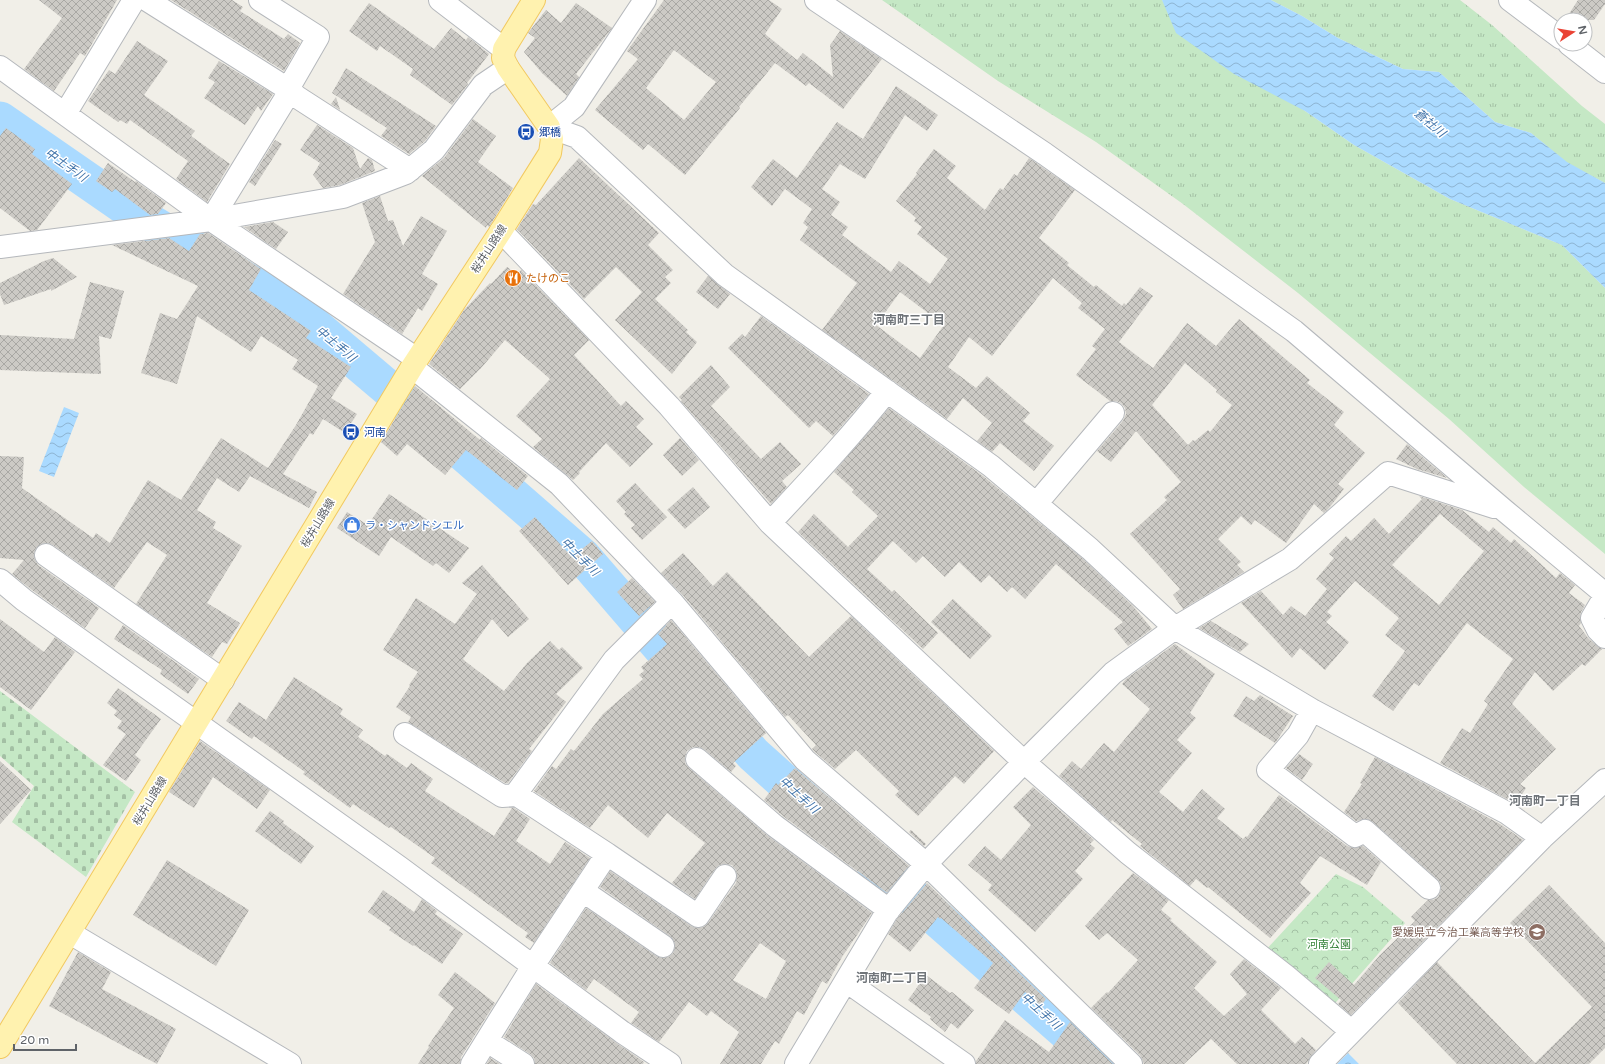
<svg xmlns="http://www.w3.org/2000/svg" width="1605" height="1064" viewBox="0 0 1605 1064" font-family="'Varela Round','Noto Sans JP',sans-serif">
<style>
.grass{fill:url(#grass-tufts)}
.cemetery{fill:url(#cemetery-stones)}
.park{fill:url(#park-crowns)}
.water{fill:url(#water-waves)}
.lines{fill:none;stroke-linecap:round;stroke-linejoin:round}
.river{stroke:#aadaff;stroke-width:37}
.building{fill:url(#building-cross-hatch);fill-rule:evenodd}
.minor-casing{stroke:#b5b8bc;stroke-width:24}
.major-casing{stroke:#f2c960;stroke-width:24}
.minor{stroke:#fff;stroke-width:22}
.major{stroke:#fff2af;stroke-width:22}
.labels{text-anchor:middle;dominant-baseline:central;stroke-width:3;stroke-linejoin:round;paint-order:stroke}
.transit-label{font-size:11px;fill:#164399;stroke:#fff;text-anchor:start}
.street-label{font-size:11px;fill:#5f6368;stroke:#fff}
.food-label{font-size:11px;fill:#c56008;stroke:#fff;text-anchor:start}
.shop-label{font-size:11px;fill:#366cbe;stroke:#fff;text-anchor:start}
.education-label{font-size:11px;fill:#785e54;stroke:#fff;text-anchor:end}
.park-label{font-size:11px;fill:#348238;stroke:#fff}
.water-label{font-size:12px;font-style:italic;fill:#4174aa;stroke:#fff}
.neighbourhood-label{font-size:12px;font-weight:bold;fill:#70757a;stroke:#fff}
</style>
<defs>
<pattern id="grass-tufts" width="24" height="20" patternUnits="userSpaceOnUse"><rect width="24" height="20" fill="#c5e8c5"/><path d="M3 7l-1-3M5 7V3M7 7l1-3M15 17l-1-3M17 17v-4M19 17l1-3" fill="none" stroke="#a3c0a4"/></pattern>
<pattern id="cemetery-stones" width="16" height="16" patternUnits="userSpaceOnUse"><rect width="16" height="16" fill="#c5e8c5"/><path d="M2 7V4a2 2 0 0 1 4 0v3zM10 15v-3a2 2 0 0 1 4 0v3z" fill="#a3c0a4"/></pattern>
<pattern id="park-crowns" width="20" height="18" patternUnits="userSpaceOnUse"><rect width="20" height="18" fill="#c5e8c5"/><path d="M2 6a3 3 0 1 1 6 0M12 15a3 3 0 1 1 6 0" fill="none" stroke="#a3c0a4"/></pattern>
<pattern id="water-waves" width="16" height="10" patternUnits="userSpaceOnUse"><rect width="16" height="10" fill="#aadaff"/><path d="M0 5q4-4 8 0t8 0" fill="none" stroke="#8eb4d2"/></pattern>
<pattern id="building-cross-hatch" width="8" height="8" patternUnits="userSpaceOnUse"><rect width="8" height="8" fill="#cccac5"/><path d="M0 0l8 8M0 8l8-8" fill="none" stroke="#a9a8a4"/></pattern>
</defs>
<rect width="100%" height="100%" fill="#f1efe8"/>
<path class="grass" d="M882 0H1162L1166 7 1305 111 1354 145 1450 199 1562 245 1605 288V554L1524 487 1449 419 1298 293 1183 204 1096 142 998 81Z
M1271 0H1460L1492 25 1582 106 1605 124V183L1567 163 1531 133 1495 122 1439 72 1403 69 1338 38 1302 16Z"/>
<path class="cemetery" d="M0 691 135 792 86 877 12 822 34 786 0 756Z"/>
<path class="park" d="M1336 874 1363 887 1405 923 1330 1009 1264 952Z"/>
<path class="water" d="M1162 0H1271L1302 16 1338 38 1403 69 1439 72 1495 122 1531 133 1567 162 1605 183V288L1562 245 1450 199 1354 145 1305 111 1234 74 1176 33Z
M64 407 79 413 54 477 39 471Z
M1348 1053 1359 1064H1337Z"/>
<g class="lines">
<path class="river" d="M0 120 133 212 298 312 415 411 583 557 753 754 821 815
M874 863 1097 1059 1101 1064"/>
</g>
<path class="building" d="M39 0H117L85 56 80 53 54 91 24 69 62 18Z
M171 0H232L243 7 240 11 284 39 288 34 300 43 284 71Z
M664 0H769L782 9 765 34 797 60 803 53 833 77 830 45 840 31 882 59 843 109 809 83 806 86 775 63 739 107 740 108 685 175 648 144 643 150 595 110 638 59 627 51ZM674 50 716 82 684 120 646 88Z
M1578 0H1605V4L1594 20H1565Z
M369 3 434 49 451 28 466 40 468 37 489 54 467 83 468 84 452 105 410 75 413 69 380 46 377 51 349 31Z
M576 3 612 28 576 74 579 77 567 96 542 73 524 52 535 38 528 33 546 10 561 23Z
M137 41 168 61 144 95 195 131 191 136 230 164 207 202 176 179 188 161 130 120 127 124 120 120 118 122 88 101 109 70 115 74Z
M219 61 273 94 261 111 258 106 245 125 204 98 215 82 208 78Z
M346 68 436 126 425 141 409 154 381 136 387 128 332 93Z
M896 86 938 115 927 131 905 115 865 179 840 164 822 189 840 202 831 215 848 227 842 235 891 272 899 261 930 284 948 259 917 234 922 227 914 221 916 218 896 201 917 174 916 173 934 149 956 166 947 178 985 210 1000 188 1003 190 1014 174 1017 176 1029 158 1075 190 1039 238 1069 263 1067 265 1094 287 1096 285 1122 306 1124 303 1126 305 1140 287 1153 296 1119 342 1153 368 1187 323 1216 346 1239 319 1310 380 1307 383 1344 412 1334 425 1365 453 1338 484 1344 489 1329 508 1324 513 1314 504 1286 543 1255 520 1251 525 1241 516 1218 539 1241 562 1237 565 1244 572 1183 609 1173 595 1180 589 1130 534 1167 500 1164 497 1181 482 1136 431 1111 462 1097 451 1123 421 1126 414 1125 408 1121 403 1116 401H1110L1076 375 1096 349 1092 346 1105 329 1078 308 1082 303 1053 278 992 356 969 337 948 367 976 388 987 376 1030 413 1023 421 1054 446 1034 471 1000 443 992 452 977 441 992 423 963 398 947 419 822 330 857 283 800 240 808 227 803 223 812 209 785 189 772 206 751 187 773 159 797 178 837 122 863 139ZM900 292 944 325 920 358 876 325ZM1185 363 1217 390 1216 392 1232 405 1210 432 1208 430 1195 441 1193 440 1188 445 1152 405Z
M336 97 340 110 331 104Z
M473 119 496 136 478 162 513 188 489 227 487 225 486 228 422 176 444 158Z
M317 125 353 148 360 169 368 158 372 160 375 171 340 185 323 188 313 175 320 163 300 150Z
M6 128 35 149 32 154 72 184 37 230 30 231 0 208V136Z
M275 140 282 144 255 186 249 182Z
M579 158 659 233 648 245 673 270 665 277 671 283 655 299 688 330 686 332 697 342 672 374 615 320 642 292 616 267 584 299 517 229 533 204 536 205Z
M108 163 135 182 136 181 166 203 158 214 150 215 115 189 112 192 96 181Z
M380 196 388 221 393 220 403 246 421 216 447 231 422 274 438 284 422 311 418 308 402 334 343 294 375 242 362 203Z
M273 222 288 232 276 249 244 227Z
M208 233 261 269 249 290 311 331 306 338 351 367 331 398 357 414 345 433 323 419 313 435 310 433 283 474 317 492 309 508 250 476 239 492 217 478 197 510 216 522 213 528 242 546 207 603 240 623 227 644 222 642 212 657 136 604 167 555 147 542 114 588 53 545 47 543 41 544 36 548 34 554 35 560 38 565 99 608 85 628 32 590 12 574 24 560 0 558V456L24 457 22 488 93 538 96 533 110 543 148 480 181 500 221 438 268 468 296 425 318 386 292 369 298 360 261 336 251 352 197 316 177 384 141 373 160 313 177 319 198 286 112 245 169 238 189 251 200 234Z
M53 258 77 277 51 291V289L4 305 0 294V283L44 261Z
M507 267 518 274 521 270 589 340 574 355 621 406 626 401 644 419 636 427 653 444 630 467 606 443 579 472 580 473 573 480 533 447 542 439 516 416 550 379 505 340 482 367 460 389 429 364 464 310 490 283 491 284Z
M708 276 730 294 718 309 696 292Z
M90 282 124 291 111 339 99 336 101 374 0 370V335L74 339Z
M761 316 869 394 833 436 816 421 809 428 728 348 742 334 745 337Z
M711 365 730 387 711 406 761 459 780 442 801 464 782 481 787 487 771 504 681 401 682 400 679 397Z
M415 386 480 440 481 438 528 476 517 490 466 450 445 475 407 444 397 456 381 442Z
M889 408 983 476 1082 558 1133 606 1152 629 1128 646 1114 629 1123 622 1056 564 1025 599 1012 587 1007 592 989 575 981 583 959 562 945 577 923 556 916 563 893 541 867 569 892 592 894 590 938 633 923 649 798 532 814 514 848 547 878 516 852 492 854 490 834 472Z
M680 438 699 460 682 476 663 455Z
M1407 444 1447 478 1417 469 1396 459Z
M635 483 667 517 642 540 631 528 635 525 624 514 626 512 616 501Z
M693 487 710 507 685 529 667 510Z
M389 494 469 548 449 573 436 563 433 566 391 537 379 556 337 528 347 512 368 525Z
M1419 496 1462 510 1489 532 1493 527 1511 543 1514 539 1556 578 1560 573 1575 585 1569 593 1585 605 1581 612 1580 618 1581 623 1579 626 1589 639 1602 649 1585 666 1582 664 1553 691 1535 672 1512 704 1556 749 1520 784 1526 788 1516 804 1440 763 1462 728 1470 733 1488 704 1484 701 1513 659 1467 623 1419 686 1414 683 1393 711 1372 696 1405 651 1385 635 1399 618 1355 581 1327 612 1332 616 1326 622 1349 642 1325 670 1300 648 1292 658 1241 603 1261 591 1283 615 1291 606 1305 616 1327 589 1316 579 1334 558 1329 554 1346 536 1351 541 1374 518 1389 534 1422 499ZM1440 514 1484 551 1439 605 1392 565Z
M535 517 572 557 592 541 603 554 568 585 519 531Z
M683 553 713 586 727 572 809 657 851 616 994 751 964 784 955 776 918 816 895 795 899 791 856 750 835 769 814 751 812 749 816 745 788 715 785 717 682 594 661 573Z
M482 565 529 619 508 637 492 619 463 659 465 661 504 691 527 663 550 641 559 650 562 647 583 668 556 694 566 702 529 749 532 751 508 783H505L408 722 411 717 396 707 410 686 409 685 418 672 383 650 416 598 455 624 477 594 462 583Z
M632 578 655 602 639 616 617 592Z
M953 599 992 636 970 659 931 622Z
M0 619 44 652 55 637 75 652 31 710 0 687Z
M671 620 766 733 733 763 736 766 731 772 705 750 699 747H693L687 751 685 757V763L689 768 768 836 872 913 842 957 827 984 822 981 804 1015 797 1011 779 1044 775 1041 761 1064H720L739 1032 711 1011 707 1016 689 1002 659 1042 631 1023 639 1012 594 979 586 990 550 963 586 908 656 956 662 958 668 957 673 953 675 947 674 941 670 936 600 887 610 871 691 926 697 928 703 927 708 923 736 883 737 876 736 870 732 865 725 864 719 865 715 869 695 899 672 883 705 843 667 813 648 838 608 805 590 828 534 791 552 766 556 769 571 749 574 751 603 714 643 679 639 675 644 671 641 667 667 644 658 634ZM760 943 786 961 766 999 733 980Z
M1211 621 1249 644 1240 652 1199 628Z
M123 625 199 679 188 694 160 674 162 670 114 639Z
M1175 644 1215 674 1190 713 1196 718 1177 740 1192 753 1159 792 1183 812 1202 789 1225 809 1217 818 1243 839 1246 836 1247 837 1279 795 1347 846 1354 848 1363 846 1381 862 1367 885 1320 856 1300 883 1311 893 1270 938 1208 887 1207 888 1196 879 1190 886 1140 846 1142 844 1112 820 1111 822 1059 776 1072 761 1081 769 1104 743 1114 752 1150 709 1122 684 1126 679Z
M294 677 343 709 340 714 363 730 358 737 385 756 387 754 407 768 411 763 433 779 425 791 494 836 512 808H514L530 819 516 841 550 864 565 842 590 858 534 943 525 937 528 933 431 863 435 858 391 827 389 828 353 804 350 808 303 774 305 772 254 736 252 739 226 721 239 702 266 720Z
M118 688 161 719 135 755 141 760 126 781 103 765 126 734 117 728 122 721 114 715 117 711 107 703Z
M1260 695 1293 716 1275 743 1233 716 1246 696 1254 701Z
M200 741 270 790 257 809 213 777 194 808 169 792Z
M1299 754 1313 764 1302 780 1286 768Z
M1375 757 1500 824 1523 840 1351 1015 1338 1004 1341 1000 1315 978 1329 962 1354 985 1380 955 1415 921 1411 917 1428 900H1433L1438 897 1441 890V884L1437 879 1373 822 1366 819 1356 821 1344 812 1362 784 1360 783Z
M0 761 31 790 0 824Z
M795 768 909 866 887 893 783 816 764 800 776 783 778 785Z
M1033 787 1094 840 1090 844 1095 848 1075 871 1083 879 1035 932 988 890 992 885 968 865 985 846 1001 860 1031 825 1013 807Z
M270 811 284 821 283 823 314 846 301 864 255 831Z
M911 830 926 844 924 846 909 832Z
M167 860 249 910 216 966 133 915Z
M1133 873 1169 900 1161 910 1172 919 1170 920 1217 962 1194 988 1224 1016 1247 994 1230 974 1244 959 1281 988 1261 1010 1295 1044 1302 1037 1316 1050 1306 1064H1237L1211 1039 1184 1064H1144L1140 1055 1091 1008 1107 992 1108 993 1138 960 1107 933 1099 940 1085 926Z
M927 883 1046 999 1041 1006 1025 992 1009 1014 974 988 993 963 941 918 940 919 938 917 910 952 888 934 897 919Z
M1549 885 1605 943V1048L1589 1064H1457L1398 1003 1437 962 1535 1063 1592 1007 1510 923Z
M383 890 414 912 422 899 437 911 435 914 463 934 442 964 414 945 413 946 389 930 391 928 368 912Z
M78 952 111 972 102 989 176 1029 157 1064 49 1006Z
M455 972 495 1003 461 1057 460 1064H418L429 1047 428 1046 454 1008 438 995Z
M926 975 950 993 952 992 974 1010 958 1029 951 1023 945 1032 930 1019 931 1017 908 1000Z
M536 984 615 1042 644 1062 643 1064H535L534 1058 530 1054 504 1037Z
M1005 1020 1049 1052 1070 1022 1113 1064H976V1061Z
M490 1058 500 1064H487Z"/>
<g class="lines">
<g class="minor-casing">
<path id="minor" d="M147 0 288 89 318 37 260 0
M440 0 504 49
M816 0 1045 154 1294 331 1505 511 1605 594
M1510 0 1561 38
M1569 44 1605 72
M0 67 211 220 417 359
M288 89 297 97 410 170
M65 114 134 0
M549 127 577 137 725 275 991 466 1090 549 1175 628 1312 710 1507 813 1542 838
M549 127 574 107 645 0
M211 220 290 91
M501 231 669 406 770 523 1024 762 1128 853 1286 976 1351 1031
M0 247 211 220 343 197 406 173 434 150 483 85 508 68
M412 367 559 484 672 602 805 760 926 864 1131 1064
M1036 504 1113 413
M770 523C810 480 850 438 887 391
M46 555 223 680
M0 580 24 600 399 867 622 1032 670 1064
M1605 596 1592 618 1598 630 1605 637
M1312 710 1298 735 1268 770 1355 836 1365 831 1429 888
M405 734 502 796 517 795 607 854
M697 759 775 826 889 910
M515 795 614 660 672 602
M583 891 663 946
M70 933 290 1064
M846 981 964 1064
M487 1041 523 1064
M472 1064 533 966 607 854 698 916 725 876
M796 1064 887 912 926 864 1024 762 1113 673 1175 628 1290 559 1388 473 1494 507
M1320 1064 1542 838 1605 780"/>
</g>
<g class="major-casing">
<path id="major" d="M0 1047 412 367 501 231 550 153 552 139 549 127 508 68 503 58 504 49 534 0"/>
</g>
<use href="#minor" class="minor"/>
<use href="#major" class="major"/>
</g>
<defs>
<g id="bus-disc" transform="scale(0.9)"><circle r="9.5" fill="#1a4fb4" stroke="#fff"/><path d="M-5-6H5V4H4V6H2V4H-2V6H-4V4H-5ZM-3.5-4V0h7V-4ZM-3.5 1.2v1.5H-2V1.2ZM2 1.2v1.5H3.5V1.2Z" fill="#fff"/></g>
<g id="restaurant-disc" transform="scale(0.9)"><circle r="9.5" fill="#e8710a" stroke="#fff"/><path d="M-5-6h1v4h1v-4h1v4h1v-4h1v5L-1.5 .5V6h-2V.5L-5-1ZM5-6V6H3V1.5H1.5Q1.5-4 5-6Z" fill="#fff"/></g>
<g id="shop-disc" transform="scale(0.9)"><circle r="9.5" fill="#3f7fe0" stroke="#fff"/><path d="M-5-2.5h2.3a2.7 3.5 0 0 1 5.4 0H5L5.5 6h-11ZM-1.5-2.5h3a1.5 2.3 0 0 0-3 0Z" fill="#fff"/></g>
<g id="school-disc" transform="scale(0.9)"><circle r="9.5" fill="#8d6e63" stroke="#fff"/><path d="M0-5L7-2L0 1L-7-2ZM-4 1L0 2.5L4 1V4Q0 6-4 4Z" fill="#fff"/></g>
</defs>
<g fill-rule="evenodd">
<use href="#bus-disc" x="526" y="132"/>
<use href="#restaurant-disc" x="513" y="278"/>
<use href="#bus-disc" x="351" y="432"/>
<use href="#shop-disc" x="352" y="525"/>
<use href="#school-disc" x="1537" y="932"/>
</g>
<g class="labels">
<g class="transit-label">
<text x="539" y="132">郷橋</text>
<text x="364" y="432">河南</text>
</g>
<g class="street-label">
<text transform="translate(489 249) rotate(-57)">桜井山路線</text>
<text transform="translate(318 523) rotate(-59)">桜井山路線</text>
<text transform="translate(150 801) rotate(-59)">桜井山路線</text>
</g>
<g class="food-label">
<text x="526" y="278">たけのこ</text>
</g>
<g class="shop-label">
<text x="365" y="525">ラ・シャンドシエル</text>
</g>
<g class="education-label">
<text x="1524" y="932">愛媛県立今治工業高等学校</text>
</g>
<g class="park-label">
<text x="1329" y="944">河南公園</text>
</g>
<g class="water-label">
<text transform="translate(1430 123) rotate(40)">蒼社川</text>
<text transform="translate(66 165) rotate(35)">中土手川</text>
<text transform="translate(336 344) rotate(40)">中土手川</text>
<text transform="translate(580 557) rotate(45)">中土手川</text>
<text transform="translate(799 795) rotate(42)">中土手川</text>
<text transform="translate(1041 1011) rotate(42)">中土手川</text>
</g>
<g class="neighbourhood-label">
<text x="909" y="320">河南町三丁目</text>
<text x="1545" y="801">河南町一丁目</text>
<text x="892" y="978">河南町二丁目</text>
</g>
</g>
<g transform="translate(1573 32) rotate(78)"><circle r="19" fill="#ffffff" stroke="#bfc1c3"/>
<path d="M0-3L7 15L0 10L-7 15Z" fill="#ea4335"/>
<text y="-6" font-size="11" font-weight="bold" text-anchor="middle" fill="#5f6368">N</text>
</g>
<path d="M14 1044v6h62v-6" fill="none" stroke="#5f6368" stroke-width="2"/>
<text x="20" y="1044" font-size="12" fill="#5f6368" stroke="#ffffff" stroke-width="3" paint-order="stroke">20 m</text>
</svg>
